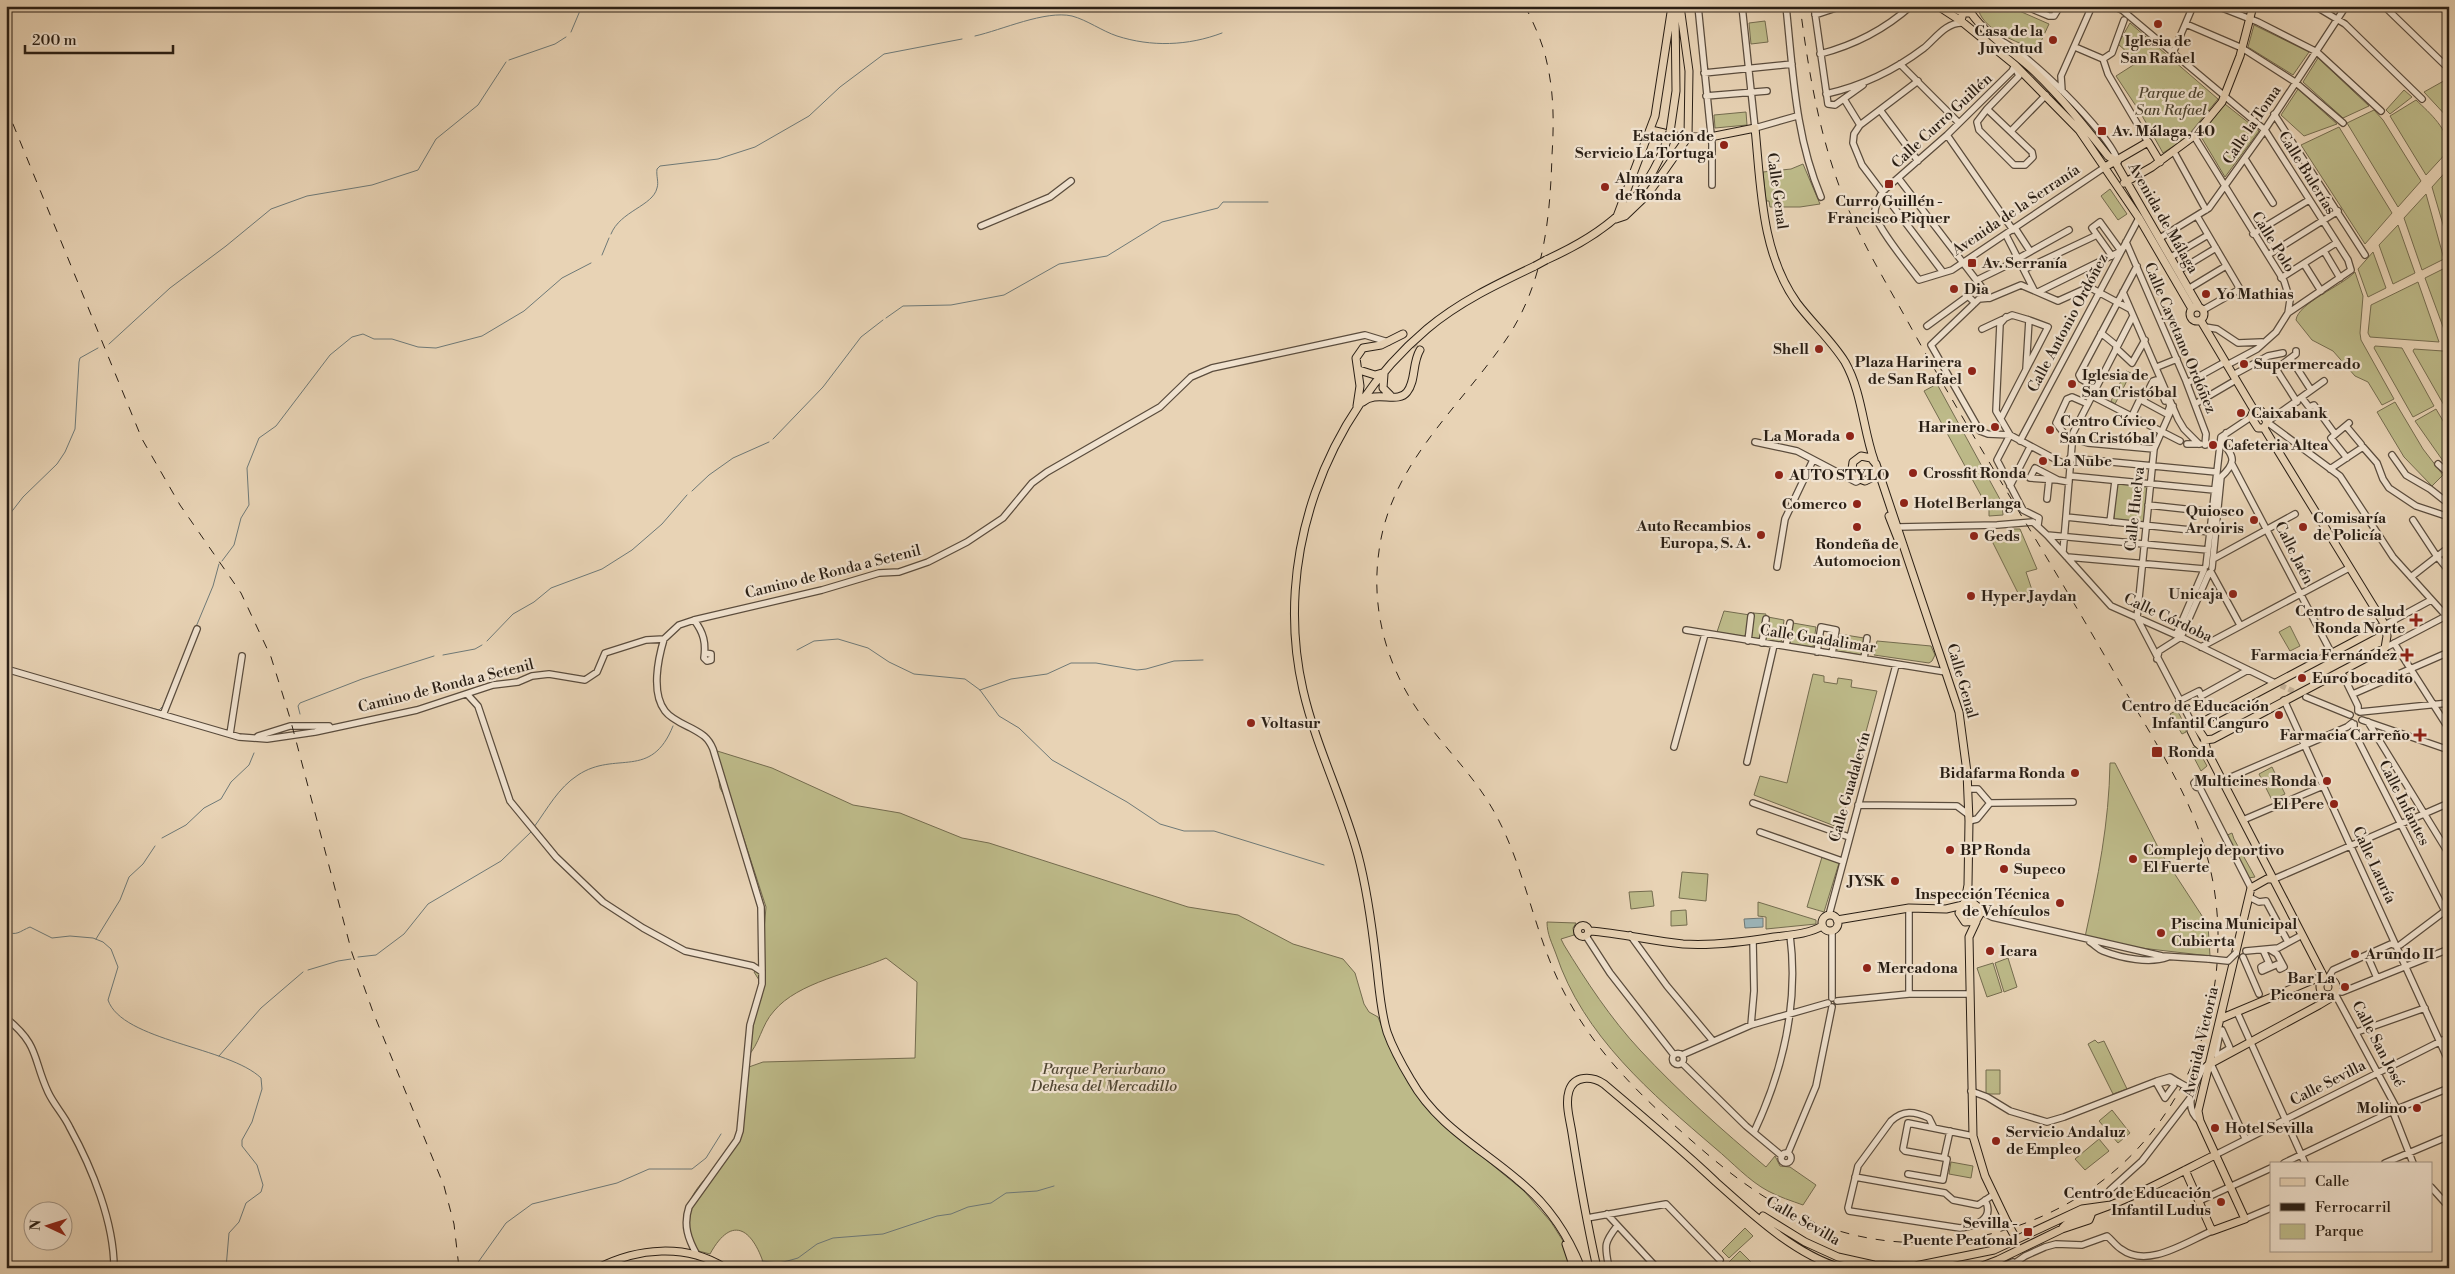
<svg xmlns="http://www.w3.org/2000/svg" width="2455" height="1274" viewBox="0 0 2455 1274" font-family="'Libre Bodoni',serif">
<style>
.green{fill:#bdba89;stroke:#746c4f}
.water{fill:#9cb5b9;stroke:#6e7977}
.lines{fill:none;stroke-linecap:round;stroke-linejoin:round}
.stream{stroke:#6e7977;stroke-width:1}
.minor-tunnel{stroke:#c2af95;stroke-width:5.5;stroke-dasharray:5.5 3;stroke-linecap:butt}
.minor-casing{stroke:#5a4c3d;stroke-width:8}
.major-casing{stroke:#2a1f15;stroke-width:9}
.minor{stroke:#f0e2cf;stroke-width:5.5}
.major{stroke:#e8d3b5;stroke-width:7}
.rail{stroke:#2a1f15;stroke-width:1;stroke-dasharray:9 9;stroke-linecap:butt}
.minor-bridge-casing{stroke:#5a4c3d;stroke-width:8;stroke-linecap:butt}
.major-bridge-casing{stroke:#2a1f15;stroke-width:9;stroke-linecap:butt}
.minor-bridge{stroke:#f0e2cf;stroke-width:5.5}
.major-bridge{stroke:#e8d3b5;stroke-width:7}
.poi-dot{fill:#8f2418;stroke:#f0e2cf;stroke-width:2}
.labels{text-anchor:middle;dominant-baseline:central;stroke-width:4.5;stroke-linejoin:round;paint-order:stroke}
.poi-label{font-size:15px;font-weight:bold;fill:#2a1f15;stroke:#f0e2cf;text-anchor:start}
.park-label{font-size:15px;font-style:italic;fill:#4f4632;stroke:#f0e2cf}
.street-label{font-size:15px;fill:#2a1f15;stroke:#f0e2cf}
</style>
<rect width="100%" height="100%" fill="#e8d3b5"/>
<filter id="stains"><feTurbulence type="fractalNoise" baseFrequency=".004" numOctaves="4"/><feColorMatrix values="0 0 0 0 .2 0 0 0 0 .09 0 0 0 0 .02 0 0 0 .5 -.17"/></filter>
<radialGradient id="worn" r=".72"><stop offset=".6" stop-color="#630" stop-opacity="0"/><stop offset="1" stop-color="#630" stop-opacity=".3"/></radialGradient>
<path class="green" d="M1978 6H2008L2049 24 2037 50C2019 43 1979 29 1978 6Z
M1765 21 1768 42 1751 44 1749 23Z
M2130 23 2218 99 2186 138 2163 153 2140 112 2116 76 2138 62 2118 44Z
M2254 25 2309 52 2293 75 2248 47Z
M2318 58 2369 106 2343 118 2303 82Z
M2449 78V119L2424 92Z
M2298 89 2337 124 2304 136 2281 115Z
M2404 90 2412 97 2390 114 2386 110Z
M2416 100C2430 113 2449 130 2449 150L2426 175 2390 116Z
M2225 104 2259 131 2225 177 2200 135Z
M2374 110 2383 120 2421 181 2398 207 2347 123Z
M1746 112 1747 125 1715 128 1714 115Z
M2339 127 2392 213 2365 244 2301 145Z
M1803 164 1820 204 1800 207H1770L1769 201H1766L1763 172 1791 169Z
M2449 168V245L2432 187Z
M2110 189 2127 214 2118 220 2101 196Z
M2426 194 2444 259 2422 270 2404 218Z
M2398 225 2415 273 2393 284 2379 245Z
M2373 252 2386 288 2368 297 2358 269Z
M2449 266V343L2425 278Z
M2355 272 2363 296 2360 333 2361 340 2394 399 2382 405 2368 382 2355 376 2333 351 2312 340 2296 320C2298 303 2342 286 2355 272Z
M2418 282 2439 342 2370 337 2368 333 2371 305Z
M2375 346 2402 348 2434 406 2413 417 2374 348Z
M2414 349 2443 351 2449 361V414L2413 351Z
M2126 371 2131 373 2115 404 2111 401Z
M1937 384 2002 503 2003 515 1989 516V510L1924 391Z
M2395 402 2423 449 2443 475 2432 486 2404 457 2377 412Z
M2436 409 2449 431 2448 468 2415 421Z
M2116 484 2148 486 2144 524 2114 521Z
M2008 529H2020L2037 569 2026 572 2033 593 2020 597 1989 535 1991 534 1995 539H2007Z
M1724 611 1750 615 1747 637 1717 632Z
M1753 613 1766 614 1761 640 1749 639Z
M1768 617 1784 620 1781 643 1764 641Z
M1793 623 1816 627 1813 647 1790 644Z
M2290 626 2300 646 2290 651 2279 632Z
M1839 634 1864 638 1861 655 1837 651Z
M1877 641 1931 646 1935 655 1932 661 1929 663 1874 655Z
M1813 674 1824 676V682L1837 684 1838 678 1852 680 1851 687 1877 691 1840 828 1754 795 1760 776 1787 783Z
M2177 710 2186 727V732L2182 734 2170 714Z
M2196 746 2207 766 2201 771 2191 752V749Z
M714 750 772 768 853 805 900 813 962 838 989 843 1188 907 1238 915 1293 944 1343 959 1355 973 1364 1004 1369 1012 1378 1017 1394 1057 1417 1094 1440 1122 1524 1191 1551 1222 1563 1241 1576 1268H765C754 1231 733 1212 710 1254L691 1249C690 1237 685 1222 687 1210 694 1181 723 1167 735 1141 744 1120 743 1091 746 1068L763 1062 915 1058 917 982 886 958C852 973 798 982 774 1011 761 1025 760 1044 747 1057L760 992 759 980 754 972 761 965 766 907 739 824 720 788Z
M2110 763H2115L2161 853 2208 925 2210 956 2141 948 2085 937C2098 877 2109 824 2110 763Z
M2272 767 2285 794 2272 800 2259 774Z
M2232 833 2234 839 2255 877 2248 878 2225 836Z
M1822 857 1839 863 1824 912 1807 907Z
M1682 872 1708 874 1706 901 1679 898Z
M1652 891 1654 906 1631 909 1629 892Z
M1758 902 1816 920V924L1766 929V917L1758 916Z
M1686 910 1687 925 1671 926V911Z
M1547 922 1576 923 1573 928 1574 935 1561 939 1564 945C1586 981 1611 1019 1640 1050 1679 1092 1722 1130 1766 1167L1775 1156 1780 1166 1790 1167 1816 1185 1803 1205C1792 1201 1779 1197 1768 1191 1749 1181 1732 1162 1715 1148 1652 1094 1583 1036 1556 954 1552 943 1547 934 1547 922Z
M2008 958 2017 987 2004 992 1995 963Z
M1993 963 2002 992 1987 997 1977 968Z
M2095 1040 2098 1043 2104 1041 2127 1089 2113 1094 2088 1044Z
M1986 1070H2000V1094H1986Z
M2112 1110 2130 1133 2118 1143 2099 1121Z
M2099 1139 2109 1151 2085 1170 2075 1159Z
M1951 1162 1973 1166 1971 1178 1949 1174Z
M1745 1228 1753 1236 1729 1258 1722 1251Z
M1740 1251 1757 1268H1734L1729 1262Z"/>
<path class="water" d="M1763 918V927L1745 928 1744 919Z"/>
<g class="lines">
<path class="stream" d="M571 32 582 6
M975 36C1002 30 1045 10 1072 16 1087 20 1102 31 1117 36 1151 47 1188 46 1222 33
M509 60 555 44 566 37
M611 234C620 211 653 206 657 188 659 182 656 176 657 169L660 166 718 159 755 147 809 116 840 87 884 54 962 39
M602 255 609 238
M886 318 903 306 951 305 1004 295 1059 264 1107 256 1162 222 1218 208 1223 202H1268
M109 344 170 288 226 246 271 209 307 196 372 185 418 170 436 139 478 105 506 62
M773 439 823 387 861 337 883 320
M692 491 709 475 733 458 769 442
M6 519 23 497 57 464 65 452 75 429 79 362 80 358 98 348
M222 561 234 545 241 518 249 505 247 468 259 438 276 426 330 355 352 337 363 334 374 339H392L418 347 436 348 482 336 524 311 562 278 591 263
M487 641 513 614 534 602 551 588 602 569 632 550 662 524 687 495
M797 650 814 641 838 639 868 648 889 662 914 674 965 679 980 690 999 716 1019 728 1052 760 1127 802 1160 824 1184 831H1214L1324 865
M443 655 475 649 482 645
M6 666 18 670
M980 690 1011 679 1047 674 1071 663H1096L1137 670 1146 669 1174 661 1203 660
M144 706 159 710 163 706 213 586 219 564
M300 714 298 706 300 703 362 679 434 656
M534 827C548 808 558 788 578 775 616 750 651 781 673 726
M162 838 186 825 204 808 221 799 231 782 249 765 254 753
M6 931C16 937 20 931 30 927L52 938 70 936 93 938 103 942 111 949 118 967 108 1000C122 1041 229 1047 261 1078L262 1089 252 1122 242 1140V1146L257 1165 263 1185 261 1192 246 1203 239 1222 229 1233 226 1268
M96 939 120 900 129 877 143 864 155 846
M358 957 376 955 404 934 428 904 501 861 531 832
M308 970 338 961 351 959
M219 1056 261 1008 303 972
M762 1261 779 1263 791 1260 798 1258 817 1244 833 1238 883 1234 937 1216 951 1214 968 1207 991 1203 1006 1193 1037 1191 1054 1186
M474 1268 506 1223 532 1204 617 1183 649 1169H692L706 1158 721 1134
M741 1268 755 1263"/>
<path class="minor-tunnel" d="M1409 339 1416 347
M2207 446 2215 447
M2273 682 2306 697"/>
<g class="minor-casing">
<path id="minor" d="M1698 6 1712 144V185
M1742 6 1755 128 1797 116
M1786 6C1793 71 1795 136 1821 197
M1814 6 1828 104 1835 105 1863 85
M2025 6 2049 16H2054L2060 6
M2113 6 2122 10 2265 130 2348 260 2351 270 2288 313 2276 332 2257 349 2227 365
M2217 6 2258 22 2317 52 2381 111
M2315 6 2345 24 2422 99
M2384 6 2449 69
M2442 6 2449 13
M1815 15 1842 6
M2186 24 2242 48 2295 82 2343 123
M1997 39C2023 48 2112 135 2118 162
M2075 47 2103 59 2108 74 2148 142
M2173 53 2193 6
M1820 54C1855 45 1884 30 1911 6
M2103 59 2112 53 2124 20
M1900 64 1959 123
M2015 65 2012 71 1947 135 1882 192C1879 199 1874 206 1875 214 1878 229 1909 266 1919 280L1952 270 2105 167
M1704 73 1792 64
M1918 81 1860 125 1854 134 1853 143 1862 165 1942 271
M2062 91 2061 76 2092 6
M1826 94C1862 86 1895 70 1924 48 1936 38 1946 22 1963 23
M1706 96 1767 91
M1844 99 1860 125
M1987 109 2032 152 2033 157 2025 165H2014L1979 130 1977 122Z
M1987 109 2019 76 2015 67
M1880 110 1918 161
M2274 114 2365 255
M2011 131 2046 95
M1947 135 2013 230
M2194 136 2284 281 2290 300 2288 313
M2174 152 2206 210
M2245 159 2273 203
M1899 179 1990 298
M2197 216 2240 289 2203 310
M981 226 1050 197 1071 181
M2015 228 2030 251
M2253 234 2309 200
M2006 235 2034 290
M2160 238 2209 208 2262 134 2346 6
M2126 242 2186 381 2206 434 2205 445
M2324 251 2340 278
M2268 255 2338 211
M2112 256 2092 228 2100 222 2121 251
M2171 257 2208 235
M2019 258 2069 230
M2304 264 2321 291
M2025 269 2097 235
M2178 271 2216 248
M2281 278 2336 243
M1977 280 2020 259
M2188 289 2226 266
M2038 292 2119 252
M2123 292 2178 419 2184 429 2199 444
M2006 317 2000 324 1996 411 2010 435 2070 467
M1927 326 1968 296 1975 303
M2205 327 2217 329 2238 343 2262 342
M1982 329 2012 315 2029 320
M2101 333 2117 346
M2116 348 2132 363 2145 340
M2296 351V354L2276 369 2297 402
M2291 359 2311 390
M2157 367 2177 359
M2233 375 2268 356 2283 353
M2156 380 2165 401 2168 400 2170 406 2167 414 2143 401 2153 381Z
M2324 381 2267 422 2340 476 2393 557 2449 619
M2187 383 2225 362
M2096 388 2081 379 2079 375 2137 266
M2092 396 2180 441
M2302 398 2309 407 2314 405 2335 434
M2088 404 2072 397 2067 399 2056 423 2067 437 2088 443 2154 449
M2195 404 2236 380
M2132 416 2142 395
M2001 418 2048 327 2029 320 2026 369
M2346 426 2361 444
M2010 435 1988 434 1980 431 1931 345 1979 299 1990 298 2021 285 2058 301 2089 287 2130 309
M2010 435 1997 460 2023 510 2039 518 2038 525
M2020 441 2139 218
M1755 442 1797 451 1856 482 1860 480
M2187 444H2200
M2392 455 2406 475 2430 489 2449 504
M2070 458 2216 472
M2347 458 2331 438 2349 423
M2232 464 2332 654
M2438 464 2449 474
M2330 469 2363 447 2377 463 2383 479 2389 488 2416 506 2449 517
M2070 476 2214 490
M2058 480 2030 478 2035 468 2058 480 2069 482
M2010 486 2030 447
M2047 499 2049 480
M2148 505 2212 512
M2066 517 2210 532
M2413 520 2436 555 2449 571
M2110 522 2115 481
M1898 527 1997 525 2033 522 2047 535 2111 606 2185 639 2273 682
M2047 535 2208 550
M2063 552 2073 433 2133 316
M2067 557 2204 569
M2213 559 2295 514
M2206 566 2221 437 2251 417
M1777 567 1785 519 1813 460
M2212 568 2221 477C2248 452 2216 452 2226 433
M2211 572 2240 625
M2411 577 2448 548
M2137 618 2154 449 2173 406
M2137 618 2194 727
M694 620C704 633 706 643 704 658L707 661 711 660V654L705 653
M2385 625 2431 600
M1686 630 1946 672
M2176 635 2204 570
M664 639C658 659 651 693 665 711 671 719 683 724 691 728 702 734 708 737 713 749L761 907 762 972
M1748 641 1751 616
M1762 643 1766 619
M2394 643 2449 729
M1786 646 1790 623
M2201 647 2349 568
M2385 648 2446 616
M1817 652 1821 627 1836 630 1832 654
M1864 659 1867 638
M2157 659 2159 651 2181 637 2209 573
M6 669 239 737 267 739 315 732 417 710 493 685 518 682 532 676 549 674 585 680 597 672 605 653 646 640 664 639 679 625 694 620 822 590 879 573 899 572 928 562 967 542 1003 518 1032 483 1047 472 1160 407 1191 377 1212 368 1365 335 1388 342
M2341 671 2358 706V711
M467 694 478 706 510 801 556 857 603 902 643 928 685 951 753 966 762 972V984L750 1025 740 1131 737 1140 689 1207C683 1225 688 1239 697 1255
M2353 694 2449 652
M2306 697 2350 715
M2284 700 2449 1062
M2179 701 2199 691 2201 696 2248 670
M2360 712 2449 703
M163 715 197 629
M2362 720 2449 750
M2368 722 2449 854
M2354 724V732L2449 919
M230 734 242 656
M258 736 290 726H329
M1674 747 1705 634
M1747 762 1774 645
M2222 781 2347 727 2352 723
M2200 788 2196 787 2194 783 2197 780H2201L2202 785 2200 788 2251 888
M1968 789H1978L1990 803 2073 802
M1753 803 1849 837
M1858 805 1957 806 1969 815
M2243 820 2323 786
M1969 821 1977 819 1990 803
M1760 832 1842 861
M2274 879 2449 803
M2249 897 2259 902 2266 901 2288 942
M1909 908V994
M1980 911 1992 917 2162 956 2209 959
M1829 915 1896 665
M1832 931V998
M1630 935 1667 986 1713 1041
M1586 936 1610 973 1674 1055
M2090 942C2095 945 2098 949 2103 951 2121 958 2150 964 2168 957
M2269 949 2277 954 2284 967 2280 969 2278 964 2262 971 2261 967 2269 963 2263 950Z
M2246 951 2278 948 2302 935
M2367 955 2377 978
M2243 957 2259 994
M2328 978 2333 970 2391 944 2397 946 2400 945 2449 908
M2335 991 2342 992 2449 949
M2334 992 2397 1109
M1837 1001 1909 994H1970
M2237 1012 2305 1163
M6 1018C40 1046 32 1057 48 1092 54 1105 64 1115 70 1128 92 1168 114 1222 114 1268
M1751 1025 1754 991 1753 941
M2222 1030 2230 1048 2217 1056 2216 1053 2220 1031Z
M2357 1032 2425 1008
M1672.5 1059a5.5 5.5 0 1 1 11 0a5.5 5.5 0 1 1-11 0Z
M1682 1055 1751 1025 1828 1003
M1682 1063 1746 1126 1782 1156
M2211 1064 2245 1138
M2168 1081 2175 1084 2165 1098 2157 1084Z
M1971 1091 1987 1097 2010 1111 2047 1122 2064 1117 2157 1081 2170 1077 2178 1082
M2393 1112 2413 1163
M2200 1121C2181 1107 2196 1082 2203 1068L2208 1065
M1934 1128 1929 1118C1914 1111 1903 1110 1891 1121L1858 1166 1848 1208 1849 1211 1960 1228C1976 1226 1995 1219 1985 1200
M1754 1132C1783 1070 1799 1004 1790 935
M1781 1158a5 5 0 1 1 10 0a5 5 0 1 1-10 0Z
M1788 1153 1816 1086 1832 1007
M2215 1155 2449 1037
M1944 1158 1905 1151 1903 1149 1908 1123 1973 1136
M2284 1163 2397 1109 2449 1088
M2385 1163 2449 1136
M1908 1174 1943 1180 1947 1159 1944 1158 1950 1131
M1855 1177 1945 1193 1953 1200 1978 1205 1993 1195
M2431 1187 2449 1207
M2110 1190 2142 1161 2191 1097
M2199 1201 2271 1168
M1607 1214 1657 1268
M1587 1218 1666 1204 1720 1260
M2245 1219 2271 1208
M1609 1268C1605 1246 1603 1244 1617 1226
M1999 1268 2013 1262
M2008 1268 2025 1256 2045 1247 2056 1244 2082 1245 2107 1236C2112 1240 2116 1246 2121 1249 2148 1269 2186 1242 2212 1231"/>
</g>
<g class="major-casing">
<path id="major" d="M1938 6 1961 21 2015 65 2079 130 2139 218 2192 309
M1950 6 1963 13
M1961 21 1963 13H1971C1988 37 2014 52 2035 72 2062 98 2085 127 2108 156L2114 160 2199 307
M1651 130 1664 133
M1670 132 1676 91 1675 10
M1673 136 1710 137 1755 128C1761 187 1761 253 1797 303 1812 323 1832 341 1845 362 1862 392 1863 429 1874 460
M2105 167 2148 142 2160 162
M2124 183 2152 167 2194 136 2222 102 2240 56 2253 6
M1616 219 1625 216 1648 194 1688 137 1689 71 1680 6
M1616 219 1655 116 1672 6
M1546 260C1606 233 1645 202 1668 138
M1535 266C1497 284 1459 302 1427 329 1324 416 1273 559 1303 690 1316 747 1343 799 1358 855 1367 889 1372 926 1376 961 1379 984 1380 1009 1387 1032 1393 1049 1402 1065 1411 1080 1437 1126 1481 1148 1519 1181 1547 1204 1568 1235 1581 1268
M2190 314a7 7 0 1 1 14 0a7 7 0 1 1-14 0Z
M2201 321 2254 410
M1359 370 1375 375 1382 373
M1384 374 1383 388 1390 395
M1363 402C1376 390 1398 404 1407 392 1416 381 1412 363 1420 350
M1357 406 1360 386 1356 358 1363 348 1381 345 1403 334
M2254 410 2261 411 2267 422 2264 428
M2254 410 2251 417 2258 428H2264
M2264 428 2385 625
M1876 468 1873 477 1865 481 1855 477 1852 469 1853 462 1861 456 1871 458 1876 464 1959 712 1967 772 1969 821 1968 885 1965 901 1959 913 1965 922 1976 921 1980 914 1979 908 1973 903 1964 905
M1889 516 1900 544
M2196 726 2204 738 2207 751 2325 979
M2205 740 2213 739 2385 648 2387 636 2385 625
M2206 751 2197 743 2191 731 2193 727 2385 625
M1822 923a8 8 0 1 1 16 0a8 8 0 1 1-16 0Z
M1837 920 1909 908 1946 909 1963 905
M1976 922 1969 937 1973 1136 1985 1176 2007 1222
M1577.5 931a5.5 5.5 0 1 1 11 0a5.5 5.5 0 1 1-11 0Z
M1589 931C1621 933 1651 941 1683 944 1714 946 1744 942 1774 937 1790 935 1809 934 1822 926
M2320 987a8 8 0 1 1 16 0a8 8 0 1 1-16 0Z
M2220 1019 2310 981 2316 979 2322 981
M2208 1065 2319 1005 2329 999 2330 995
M2185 1170 2212 1231 2245 1219 2200 1121 2198 1111 2251 888 2267 879H2274
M1763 1216 1805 1242 1838 1257 1874 1265 1915 1266 1994 1250 2082 1209 2111 1205
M2062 1229 2089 1220 2091 1215 2088 1211
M1566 1244 1574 1268
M598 1268C637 1248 686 1243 725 1268
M1597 1268C1587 1223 1579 1178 1572 1133 1570 1120 1565 1104 1569 1091 1574 1075 1592 1076 1604 1084 1642 1116 1680 1148 1716 1182 1752 1214 1794 1254 1841 1268
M1977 1268 1998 1260 2062 1229C2067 1220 2085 1215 2095 1211 2137 1196 2175 1175 2215 1155"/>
</g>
<use href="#minor" class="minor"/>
<use href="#major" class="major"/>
<path class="rail" d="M1525 6C1534 24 1543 43 1547 63 1554 93 1554 124 1552 155 1550 222 1543 288 1503 344 1456 411 1390 466 1379 551 1370 613 1389 674 1427 723 1449 752 1474 777 1492 808 1523 861 1532 924 1558 980 1587 1042 1632 1088 1683 1133 1729 1174 1776 1212 1836 1230 1925 1258 2024 1238 2098 1184 2198 1111 2240 975 2207 856 2189 789 2144 725 2110 665 2044 550 1972 438 1908 322 1891 291 1872 260 1857 228 1823 158 1810 83 1800 6
M6 107 142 439 180 505 241 593 271 657 290 718 352 953 373 1012 444 1186 454 1224 459 1268"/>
<g class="minor-bridge-casing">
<path id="minor-bridge" d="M2209 959 2228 961 2236 953
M2178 1082 2187 1087"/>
</g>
<g class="major-bridge-casing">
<path id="major-bridge" d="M1668 138 1670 132
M1535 266 1546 260
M2007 1222 2014 1235"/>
</g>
<use href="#minor-bridge" class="minor-bridge"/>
<use href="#major-bridge" class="major-bridge"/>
</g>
<g class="poi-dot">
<circle cx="2158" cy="24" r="5"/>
<circle cx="2053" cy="40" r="5"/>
<rect x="2097" y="126" width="10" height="10" rx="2.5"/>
<circle cx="1724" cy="145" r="5"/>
<rect x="1884" y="179" width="10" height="10" rx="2.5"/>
<circle cx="1605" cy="187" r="5"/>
<rect x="1967" y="258" width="10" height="10" rx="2.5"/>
<circle cx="1954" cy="289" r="5"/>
<circle cx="2206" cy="294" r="5"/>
<circle cx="1819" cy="349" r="5"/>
<circle cx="2244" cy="364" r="5"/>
<circle cx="1972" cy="371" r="5"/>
<circle cx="2072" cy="384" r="5"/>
<circle cx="2241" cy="413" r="5"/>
<circle cx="1995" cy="427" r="5"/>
<circle cx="2050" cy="430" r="5"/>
<circle cx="1850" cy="436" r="5"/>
<circle cx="2213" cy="445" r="5"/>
<circle cx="2043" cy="461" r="5"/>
<circle cx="1913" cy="473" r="5"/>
<circle cx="1779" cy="475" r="5"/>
<circle cx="1904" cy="503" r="5"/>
<circle cx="1857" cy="504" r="5"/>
<circle cx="2254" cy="520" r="5"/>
<circle cx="1857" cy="527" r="5"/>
<circle cx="2303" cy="527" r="5"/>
<circle cx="1761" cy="535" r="5"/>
<circle cx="1974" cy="536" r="5"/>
<circle cx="2233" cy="594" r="5"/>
<circle cx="1971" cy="596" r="5"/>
<path d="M2413.5 612.5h5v5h5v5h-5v5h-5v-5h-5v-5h5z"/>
<path d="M2404.5 647.5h5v5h5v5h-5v5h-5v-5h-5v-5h5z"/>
<circle cx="2302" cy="678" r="5"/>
<circle cx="2279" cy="715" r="5"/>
<circle cx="1251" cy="723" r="5"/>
<path d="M2417.5 727.5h5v5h5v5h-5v5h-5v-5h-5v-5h5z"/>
<rect x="2151" y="746" width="12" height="12" rx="2.5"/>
<circle cx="2075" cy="773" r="5"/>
<circle cx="2327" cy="781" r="5"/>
<circle cx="2334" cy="804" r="5"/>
<circle cx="1950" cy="850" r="5"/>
<circle cx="2133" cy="859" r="5"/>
<circle cx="2004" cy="869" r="5"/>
<circle cx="1895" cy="881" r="5"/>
<circle cx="2060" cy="903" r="5"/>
<circle cx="2161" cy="933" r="5"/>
<circle cx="1990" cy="951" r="5"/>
<circle cx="2355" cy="954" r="5"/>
<circle cx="1867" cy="968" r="5"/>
<circle cx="2345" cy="987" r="5"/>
<circle cx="2417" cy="1108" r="5"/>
<circle cx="2215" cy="1128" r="5"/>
<circle cx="1996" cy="1141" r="5"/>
<circle cx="2221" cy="1202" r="5"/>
<rect x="2023" y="1227" width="10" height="10" rx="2.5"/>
</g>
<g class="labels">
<g class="poi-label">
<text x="2043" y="31" text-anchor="end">Casa de la<tspan x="2043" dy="17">Juventud</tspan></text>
<text x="2158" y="41" text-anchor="middle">Iglesia de<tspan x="2158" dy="17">San Rafael</tspan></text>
<text x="2112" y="131">Av. Málaga, 40</text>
<text x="1714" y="136" text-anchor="end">Estación de<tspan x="1714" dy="17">Servicio La Tortuga</tspan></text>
<text x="1615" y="178">Almazara<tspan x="1615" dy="17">de Ronda</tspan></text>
<text x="1889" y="201" text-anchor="middle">Curro Guillén -<tspan x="1889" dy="17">Francisco Piquer</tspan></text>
<text x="1982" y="263">Av. Serranía</text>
<text x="1964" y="289">Dia</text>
<text x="2216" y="294">Yo Mathias</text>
<text x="1809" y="349" text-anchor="end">Shell</text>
<text x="1962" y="362" text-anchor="end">Plaza Harinera<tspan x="1962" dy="17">de San Rafael</tspan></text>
<text x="2254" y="364">Supermercado</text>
<text x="2082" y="375">Iglesia de<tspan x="2082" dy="17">San Cristóbal</tspan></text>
<text x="2251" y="413">Caixabank</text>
<text x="2060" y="421">Centro Cívico<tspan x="2060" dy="17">San Cristóbal</tspan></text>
<text x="1985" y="427" text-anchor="end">Harinero</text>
<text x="1840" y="436" text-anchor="end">La Morada</text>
<text x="2223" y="445">Cafeteria Altea</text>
<text x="2053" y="461">La Nube</text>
<text x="1923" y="473">Crossfit Ronda</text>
<text x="1789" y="475">AUTO STYLO</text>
<text x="1914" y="503">Hotel Berlanga</text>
<text x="1847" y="504" text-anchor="end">Comerco</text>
<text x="2244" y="511" text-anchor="end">Quiosco<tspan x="2244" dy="17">Arcoiris</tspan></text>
<text x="2313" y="518">Comisaría<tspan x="2313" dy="17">de Policía</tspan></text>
<text x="1751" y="526" text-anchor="end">Auto Recambios<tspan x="1751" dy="17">Europa, S. A.</tspan></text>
<text x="1984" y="536">Geds</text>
<text x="1857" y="544" text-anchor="middle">Rondeña de<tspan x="1857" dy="17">Automocion</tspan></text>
<text x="2223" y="594" text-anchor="end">Unicaja</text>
<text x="1981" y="596">Hyper Jaydan</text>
<text x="2405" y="611" text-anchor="end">Centro de salud<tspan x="2405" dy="17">Ronda Norte</tspan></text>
<text x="2397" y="655" text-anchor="end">Farmacia Fernández</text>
<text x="2312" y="678">Euro bocadito</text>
<text x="2269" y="706" text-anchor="end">Centro de Educación<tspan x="2269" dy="17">Infantil Canguro</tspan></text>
<text x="1261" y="723">Voltasur</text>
<text x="2410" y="735" text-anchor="end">Farmacia Carreño</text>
<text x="2168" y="752">Ronda</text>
<text x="2065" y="773" text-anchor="end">Bidafarma Ronda</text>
<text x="2317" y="781" text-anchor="end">Multicines Ronda</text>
<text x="2324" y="804" text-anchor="end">El Pere</text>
<text x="1960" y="850">BP Ronda</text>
<text x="2143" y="850">Complejo deportivo<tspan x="2143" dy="17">El Fuerte</tspan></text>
<text x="2014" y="869">Supeco</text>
<text x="1885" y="881" text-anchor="end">JYSK</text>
<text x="2050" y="894" text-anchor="end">Inspección Técnica<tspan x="2050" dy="17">de Vehículos</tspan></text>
<text x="2171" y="924">Piscina Municipal<tspan x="2171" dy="17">Cubierta</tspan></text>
<text x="2000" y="951">Icara</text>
<text x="2365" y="954">Arundo II</text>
<text x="1877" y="968">Mercadona</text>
<text x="2335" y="978" text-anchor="end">Bar La<tspan x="2335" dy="17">Piconera</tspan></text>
<text x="2407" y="1108" text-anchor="end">Molino</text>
<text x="2225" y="1128">Hotel Sevilla</text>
<text x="2006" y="1132">Servicio Andaluz<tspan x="2006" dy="17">de Empleo</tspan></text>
<text x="2211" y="1193" text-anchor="end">Centro de Educación<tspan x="2211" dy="17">Infantil Ludus</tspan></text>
<text x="2018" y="1223" text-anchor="end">Sevilla -<tspan x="2018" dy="17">Puente Peatonal</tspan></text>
</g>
<g class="park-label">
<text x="2171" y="93">Parque de<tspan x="2171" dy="17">San Rafael</tspan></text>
<text x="1104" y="1069">Parque Periurbano<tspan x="1104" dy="17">Dehesa del Mercadillo</tspan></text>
</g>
<g class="street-label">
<text transform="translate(1942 121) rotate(-43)">Calle Curro Guillén</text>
<text transform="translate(2252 125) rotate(-56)">Calle la Toma</text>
<text transform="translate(2307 173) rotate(58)">Calle Bulerías</text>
<text transform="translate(1777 191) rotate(82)">Calle Genal</text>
<text transform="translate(2016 210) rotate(-34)">Avenida de la Serranía</text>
<text transform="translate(2163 218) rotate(60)">Avenida de Málaga</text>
<text transform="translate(2273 242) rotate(58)">Calle Polo</text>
<text transform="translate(2068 323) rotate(-62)">Calle Antonio Ordóñez</text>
<text transform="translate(2180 338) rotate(67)">Calle Cayetano Ordóñez</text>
<text transform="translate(2135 509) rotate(-84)">Calle Huelva</text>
<text transform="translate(2294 553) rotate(63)">Calle Jaén</text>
<text transform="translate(833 572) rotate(-14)">Camino de Ronda a Setenil</text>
<text transform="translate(2168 618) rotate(25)">Calle Córdoba</text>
<text transform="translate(1818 639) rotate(9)">Calle Guadalimar</text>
<text transform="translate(1962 681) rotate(74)">Calle Genal</text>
<text transform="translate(446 686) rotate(-14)">Camino de Ronda a Setenil</text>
<text transform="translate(1850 787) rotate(-74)">Calle Guadalevín</text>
<text transform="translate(2404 803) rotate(63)">Calle Infantes</text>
<text transform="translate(2374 865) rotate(65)">Calle Lauría</text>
<text transform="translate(2201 1042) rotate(-77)">Avenida Victoria</text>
<text transform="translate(2378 1044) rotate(62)">Calle San José</text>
<text transform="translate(2328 1083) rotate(-27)">Calle Sevilla</text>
<text transform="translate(1803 1221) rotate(30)">Calle Sevilla</text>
</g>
</g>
<rect width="2455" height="1274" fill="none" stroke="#e8d3b5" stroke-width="25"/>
<rect x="8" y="8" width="2440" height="1259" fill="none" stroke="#2a1f15" stroke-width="2.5"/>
<rect x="12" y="12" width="2430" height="1249" fill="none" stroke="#2a1f15"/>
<rect x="2270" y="1162" width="162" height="90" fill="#f0e2cf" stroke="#a19485"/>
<rect x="2280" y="1178" width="25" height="8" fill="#e8d3b5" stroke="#a19485"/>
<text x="2315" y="1186" font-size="15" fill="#2a1f15">Calle</text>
<rect x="2280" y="1203" width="25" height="8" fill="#2a1f15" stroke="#a19485"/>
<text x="2315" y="1212" font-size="15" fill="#2a1f15">Ferrocarril</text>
<rect x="2280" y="1224" width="25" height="15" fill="#bdba89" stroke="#a19485"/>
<text x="2315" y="1236" font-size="15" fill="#2a1f15">Parque</text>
<g transform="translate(48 1226) rotate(274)"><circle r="24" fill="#f0e2cf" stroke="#a19485"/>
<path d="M0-4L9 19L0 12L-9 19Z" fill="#8f2418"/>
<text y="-8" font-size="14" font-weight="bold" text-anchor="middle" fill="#2a1f15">N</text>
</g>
<path d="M25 45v8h148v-8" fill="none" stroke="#2a1f15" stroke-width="2.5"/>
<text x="32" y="45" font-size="15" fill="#2a1f15" stroke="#f0e2cf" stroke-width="4" paint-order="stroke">200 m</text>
<rect width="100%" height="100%" filter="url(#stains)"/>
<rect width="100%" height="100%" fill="url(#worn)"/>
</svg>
